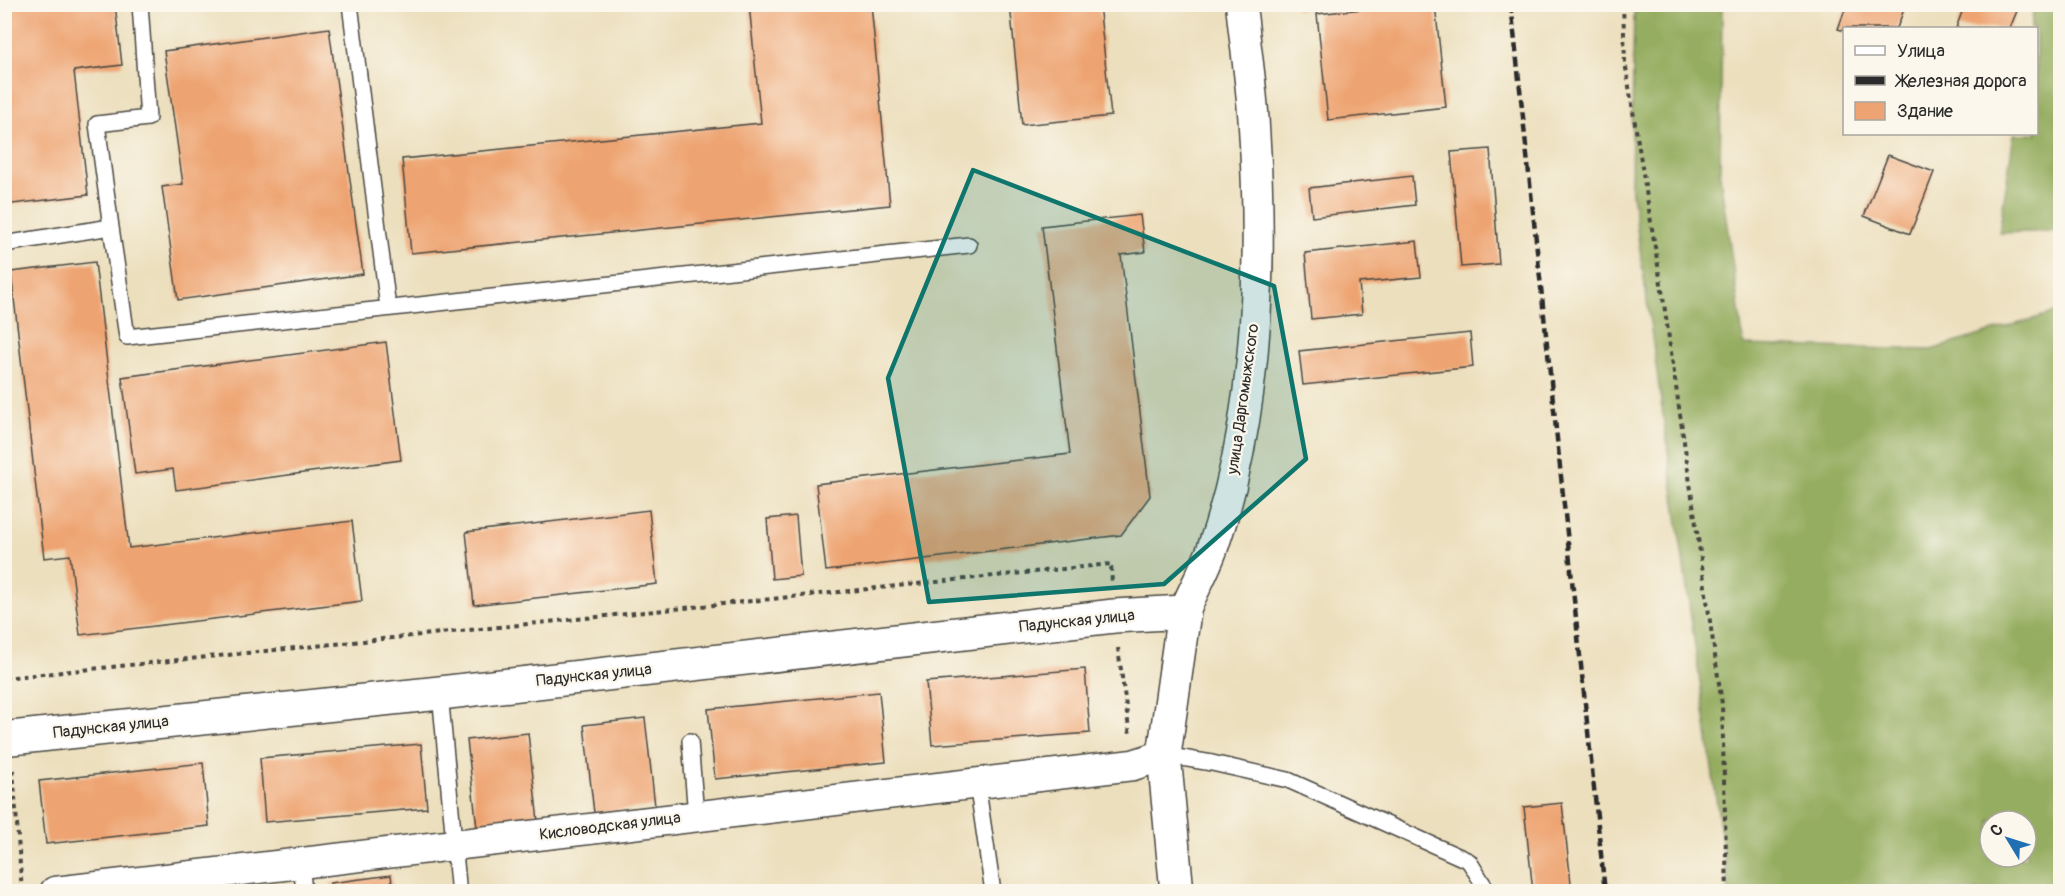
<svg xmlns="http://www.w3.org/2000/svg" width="2065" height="896" viewBox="0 0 2065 896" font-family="Pangolin,sans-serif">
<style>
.forest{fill:#95ad60;stroke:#606c46;stroke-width:1.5;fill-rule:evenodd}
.building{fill:#eea472}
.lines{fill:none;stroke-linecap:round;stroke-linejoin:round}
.service-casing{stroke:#484641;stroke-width:18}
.minor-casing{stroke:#484641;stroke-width:33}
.tertiary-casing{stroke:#484641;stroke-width:36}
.path{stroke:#484641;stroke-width:4;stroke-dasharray:4.5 4.5;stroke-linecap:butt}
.service{stroke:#fff;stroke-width:15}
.minor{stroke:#fff;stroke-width:30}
.tertiary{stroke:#fff;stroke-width:33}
.rail{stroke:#2b2b2b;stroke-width:4.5;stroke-dasharray:9 4.5;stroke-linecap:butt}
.marked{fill:#0f766e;fill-opacity:0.2;stroke:#0f766e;stroke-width:4.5;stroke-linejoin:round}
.labels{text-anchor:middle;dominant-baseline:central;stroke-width:4.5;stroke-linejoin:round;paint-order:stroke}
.street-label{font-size:16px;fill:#2b2b2b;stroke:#fbf7ec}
</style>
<rect width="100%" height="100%" fill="#fbf7ec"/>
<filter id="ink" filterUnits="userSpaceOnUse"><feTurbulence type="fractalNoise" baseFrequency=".0167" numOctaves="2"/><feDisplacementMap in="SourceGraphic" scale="12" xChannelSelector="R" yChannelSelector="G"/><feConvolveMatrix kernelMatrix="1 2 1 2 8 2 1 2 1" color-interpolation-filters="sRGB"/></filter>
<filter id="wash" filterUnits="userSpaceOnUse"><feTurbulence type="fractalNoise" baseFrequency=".008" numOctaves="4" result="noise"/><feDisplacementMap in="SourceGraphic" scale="24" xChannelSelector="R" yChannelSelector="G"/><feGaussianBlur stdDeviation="1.35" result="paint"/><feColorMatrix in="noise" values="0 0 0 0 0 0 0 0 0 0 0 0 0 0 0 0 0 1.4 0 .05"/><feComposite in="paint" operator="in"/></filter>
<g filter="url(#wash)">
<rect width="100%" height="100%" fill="#ecdfbd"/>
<path class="forest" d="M1634 5H1722L1720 176 1744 345 1931 350 2060 311V891H1729L1631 185ZM1990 821H2026V857H1990Z
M2034 5H2060V231L1999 233 2014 134H2036V28H2031Z"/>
<g id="blocks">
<path class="building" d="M4 4H115L122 65 74 71 88 195 4 205Z
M749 4H871L890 205 411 253 402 159 761 123Z
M1010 4H1099L1111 116 1022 125Z
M1295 4H1339V6L1296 10Z
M1409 4H1435L1446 107 1328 120 1317 14Z
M1847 4H1906L1897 28H1844V31L1838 29Z
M1965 4H2015L2019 6 2010 28H1956Z
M329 28 363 274 178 300 162 187 183 184 164 51Z
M1490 149 1499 264 1461 267 1451 152Z
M1888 155 1934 172 1910 234 1864 216Z
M1412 176 1415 205 1312 217 1309 188Z
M1140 215 1145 252 1121 255 1150 496 1121 535 826 571 816 484 1070 454 1042 226Z
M1417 241 1421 277 1359 283 1362 314 1311 319 1305 253Z
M95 262 129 548 352 521 362 601 80 635 70 555 44 558 11 272Z
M1470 333 1473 367 1303 385 1299 351Z
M386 342 401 460 176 490 173 469 135 474 122 377Z
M649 510 657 584 474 605 466 532Z
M796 516 801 576 772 579 767 519Z
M1085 669 1090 733 932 745 926 682Z
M879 692 886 762 715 779 708 709Z
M645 718 655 806 594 813 584 725Z
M528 733 538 821 477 828 467 740Z
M421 744 427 808 265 822 260 758Z
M203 763 209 826 46 844 39 781Z
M1562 803 1572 892H1533L1524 807Z
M391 875 393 892H331L330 883Z
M272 887 273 892H246V890Z"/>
</g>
</g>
<g filter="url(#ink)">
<use href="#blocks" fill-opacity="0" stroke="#484641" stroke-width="1.5"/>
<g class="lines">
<g class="service-casing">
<path id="service" d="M350 4 388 308
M111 227 127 337 969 245
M4 244 111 227 97 124 148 118 140 4
M440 693 458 884
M690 741 696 816
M1164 755 1212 763 1288 780 1469 861 1488 892
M977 783 993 892
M301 862 304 892"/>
</g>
<g class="minor-casing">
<path id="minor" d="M1184 612C1193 591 1204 571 1212 550 1258 419 1263 264 1254 127 1252 86 1245 45 1241 4
M55 892 1133 765 1164 755"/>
</g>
<g class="tertiary-casing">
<path id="tertiary" d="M4 736 11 738 440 693 1114 616 1184 612 1164 755 1177 892"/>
</g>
<path class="path" d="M1623 4 1625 62 1662 290 1722 704 1727 892
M1118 648 1130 736
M4 678 1111 564 1112 584
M4 684 7 705
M13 770 22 892"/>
<use href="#service" class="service"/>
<use href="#minor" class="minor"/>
<use href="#tertiary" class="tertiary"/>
<path class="rail" d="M1511 4 1605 892"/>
</g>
</g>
<path class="marked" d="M973 170 1274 286 1306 459 1164 584 929 602 888 378Z"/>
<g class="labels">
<g class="street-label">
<text transform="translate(1243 399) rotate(-82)">улица Даргомыжского</text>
<text transform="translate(1077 621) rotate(-6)">Падунская улица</text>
<text transform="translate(594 675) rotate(-6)">Падунская улица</text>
<text transform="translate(111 727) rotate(-6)">Падунская улица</text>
<text transform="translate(610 826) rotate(-7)">Кисловодская улица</text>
</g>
</g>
<rect width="2065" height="896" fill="none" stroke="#fbf7ec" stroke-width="24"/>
<rect x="1843" y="27" width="195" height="108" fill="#fbf7ec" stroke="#a8a59f" stroke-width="1.5"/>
<rect x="1855" y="46" width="30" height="9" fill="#ffffff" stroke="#a8a59f" stroke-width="1.5"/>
<text x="1897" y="57" font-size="18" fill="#2b2b2b">Улица</text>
<rect x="1855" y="76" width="30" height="9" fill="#2b2b2b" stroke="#a8a59f" stroke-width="1.5"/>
<text x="1897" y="87" font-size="18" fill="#2b2b2b">Железная дорога</text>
<rect x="1855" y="102" width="30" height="18" fill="#eea472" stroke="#a8a59f" stroke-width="1.5"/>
<text x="1897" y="117" font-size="18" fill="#2b2b2b">Здание</text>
<g transform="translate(2008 839) rotate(308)"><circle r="28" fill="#fbf7ec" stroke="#a8a59f" stroke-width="1.5"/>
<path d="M0-4.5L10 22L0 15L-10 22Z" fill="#1f6fb2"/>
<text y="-9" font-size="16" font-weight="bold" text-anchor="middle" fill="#2b2b2b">С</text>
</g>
</svg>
